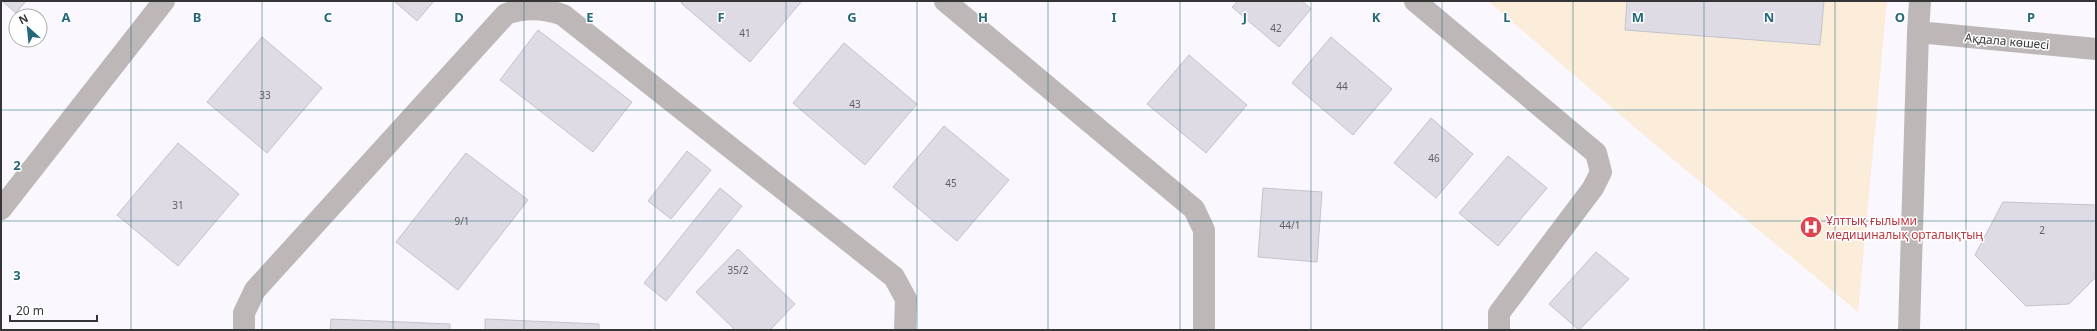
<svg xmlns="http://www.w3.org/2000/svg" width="2097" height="331" viewBox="0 0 2097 331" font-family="'Noto Sans',sans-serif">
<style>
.medical{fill:#fcedda}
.building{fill:#dedbe5;stroke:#c4c2cb}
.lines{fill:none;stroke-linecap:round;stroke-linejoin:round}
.street{stroke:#bdb8b7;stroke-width:22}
.grid{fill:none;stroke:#246779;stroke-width:1;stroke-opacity:0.55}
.labels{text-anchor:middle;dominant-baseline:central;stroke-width:3;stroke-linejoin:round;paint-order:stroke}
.number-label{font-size:10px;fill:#5f5e62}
.street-label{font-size:12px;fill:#353437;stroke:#fff}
.health-label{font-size:12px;fill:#be3a42;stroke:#fff;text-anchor:start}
.grid-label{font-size:13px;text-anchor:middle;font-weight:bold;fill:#246779;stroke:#fff;stroke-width:3;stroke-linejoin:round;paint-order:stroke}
</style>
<rect width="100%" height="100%" fill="#faf8fe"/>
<path class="medical" d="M1488 1H1887L1858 312 1652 142Z"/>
<path class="building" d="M2 1H26L16 13Z
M394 1H434L417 21Z
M683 1H802L750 62 681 3Z
M1238 1H1302L1311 9 1279 47 1232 7Z
M1627 1H1824L1820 45 1625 30Z
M538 30 632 102 593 152 500 80Z
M262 37 322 88 267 153 207 102Z
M1331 37 1392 89 1353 135 1292 83Z
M844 43 917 104 865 165 793 103Z
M1189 55 1247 105 1206 153 1147 104Z
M1431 118 1473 154 1436 198 1394 163Z
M944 126 1009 180 957 241 893 187Z
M178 143 239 194 178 266 117 215Z
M687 151 711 170 671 219 648 201Z
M466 153 528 200 458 290 396 242Z
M1508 156 1547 188 1498 246 1459 213Z
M720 188 742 206 666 301 644 283Z
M1263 188 1322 192 1317 262 1258 257Z
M2003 202 2096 205V277L2069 304 2026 306 1975 255Z
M738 249 795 304 770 330H735L696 292Z
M1596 252 1629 279 1579 330 1549 304Z
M331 319 450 324V330H330Z
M485 319 599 324V330H485Z"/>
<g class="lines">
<path class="street" d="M945 1 1194 209 1204 230V330
M1415 1 1596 153 1601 172 1593 188 1499 313V330
M1918 32 2096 49
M1 209 164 1
M244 330V313L255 290 506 14C525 7 544 8 563 15L894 277 906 299 905 330
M1909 330 1918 32 1920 1"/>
</g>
<path class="grid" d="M131 1V330M262 1V330M393 1V330M524 1V330M655 1V330M786 1V330M917 1V330M1048 1V330M1180 1V330M1311 1V330M1442 1V330M1573 1V330M1704 1V330M1835 1V330M1966 1V330M1 110H2096M1 221H2096"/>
<defs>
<g id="hospital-disc" transform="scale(1.15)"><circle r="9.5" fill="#e0444e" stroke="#fff"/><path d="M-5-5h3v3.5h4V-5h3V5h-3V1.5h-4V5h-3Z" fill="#fff"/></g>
</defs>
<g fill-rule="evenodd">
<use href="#hospital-disc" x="1811" y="227"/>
</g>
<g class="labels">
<g class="number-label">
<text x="1276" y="28">42</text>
<text x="745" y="33">41</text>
<text x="1342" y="86">44</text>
<text x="265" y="95">33</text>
<text x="855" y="104">43</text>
<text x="1434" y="158">46</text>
<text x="951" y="183">45</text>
<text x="178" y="205">31</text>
<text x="462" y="221">9/1</text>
<text x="1290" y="225">44/1</text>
<text x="2042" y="230">2</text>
<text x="738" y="270">35/2</text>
</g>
<g class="street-label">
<text transform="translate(2007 41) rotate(5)">Ақдала көшесі</text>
</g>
<g class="health-label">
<text x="1826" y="220">Ұлттық ғылыми<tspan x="1826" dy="14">медициналық орталықтың</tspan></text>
</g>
</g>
<g class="grid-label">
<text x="66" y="22">A</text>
<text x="197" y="22">B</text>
<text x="328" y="22">C</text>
<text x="459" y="22">D</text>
<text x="590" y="22">E</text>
<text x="721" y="22">F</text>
<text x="852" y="22">G</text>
<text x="983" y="22">H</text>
<text x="1114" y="22">I</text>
<text x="1245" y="22">J</text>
<text x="1376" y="22">K</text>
<text x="1507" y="22">L</text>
<text x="1638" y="22">M</text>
<text x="1769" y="22">N</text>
<text x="1900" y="22">O</text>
<text x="2031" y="22">P</text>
<text x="17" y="170">2</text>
<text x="17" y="280">3</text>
</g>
<rect width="2097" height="331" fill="none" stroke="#353437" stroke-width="4"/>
<g transform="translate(28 28) rotate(333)"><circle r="19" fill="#ffffff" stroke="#aeaeaf"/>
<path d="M0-3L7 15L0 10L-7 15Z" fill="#246779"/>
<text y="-6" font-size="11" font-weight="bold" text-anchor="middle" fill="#353437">N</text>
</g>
<path d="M10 315v6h87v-6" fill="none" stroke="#353437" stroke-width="2"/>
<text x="16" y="315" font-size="12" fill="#353437" stroke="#ffffff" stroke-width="3" paint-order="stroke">20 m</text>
</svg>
